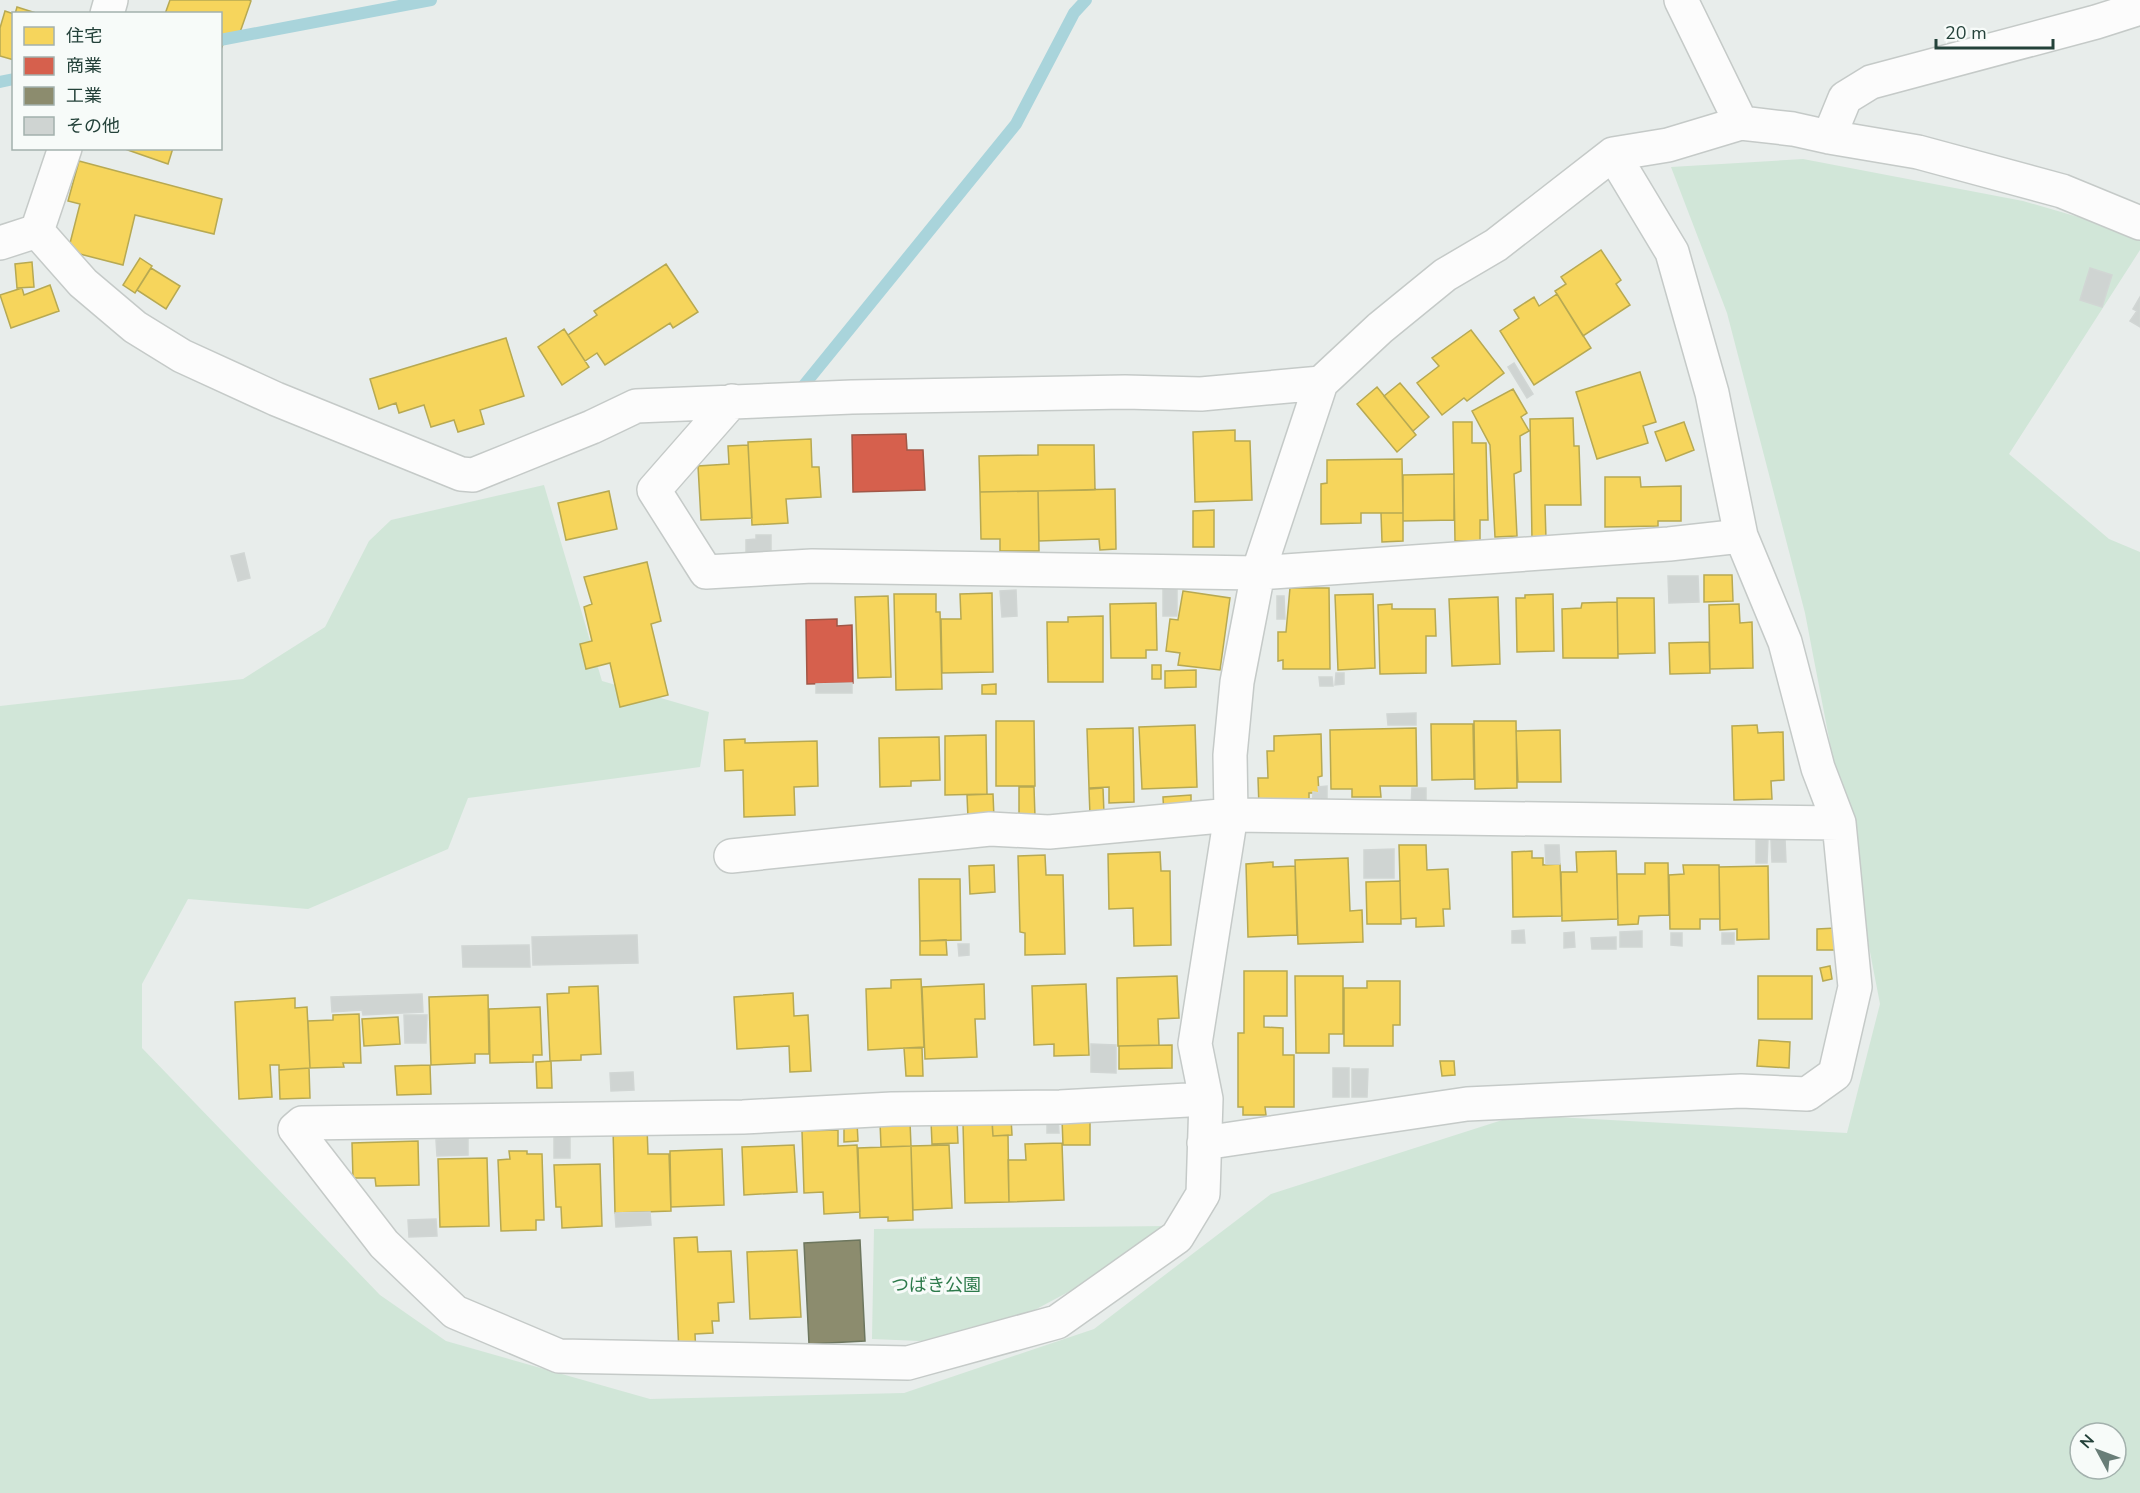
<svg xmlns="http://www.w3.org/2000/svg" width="2140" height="1493" viewBox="0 0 2140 1493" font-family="'Nunito Sans','Noto Sans JP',sans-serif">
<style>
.green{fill:#d1e6d8;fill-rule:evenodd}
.homes{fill:#f6d55c;stroke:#b7a952;stroke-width:1.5}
.shops{fill:#d6604d;stroke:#a15747;stroke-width:1.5}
.industry{fill:#8c8c6e;stroke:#6d765e;stroke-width:1.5}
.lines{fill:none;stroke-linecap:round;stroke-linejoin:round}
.stream{stroke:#a9d4db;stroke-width:12}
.building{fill:#cfd4d2;stroke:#d1d6d4;stroke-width:1.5}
.street-casing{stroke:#c5cac8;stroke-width:36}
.street{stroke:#fcfcfc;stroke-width:33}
.labels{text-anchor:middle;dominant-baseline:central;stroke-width:6;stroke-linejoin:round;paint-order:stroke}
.park-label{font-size:18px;fill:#2d7a4b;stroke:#f7fbf9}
</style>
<rect width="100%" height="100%" fill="#e8edeb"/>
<path class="green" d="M1803 159 2023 201 2140 235V250L2009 454 2109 539 2140 552V1493H0V706L243 679 325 627 369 541 391 520 544 485 602 681 709 712 700 767 468 798 448 849 308 909 188 899 142 984V1048L380 1295 446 1341 650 1399 904 1393 1094 1329 1271 1194 1518 1115 1847 1133 1880 1004 1805 613 1727 313 1671 167ZM2080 1433H2116V1469H2080Z
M1170 1226 1143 1252 1029 1313 944 1342 872 1339 874 1229Z"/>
<path class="homes" d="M170 0H249L251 1 238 38 227 34 220 52V14H165Z
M17 7 39 14H15Z
M5 11 14 14V60L0 56V28Z
M122 148H173L168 164Z
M79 161 222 199 214 234 135 215 123 265 68 251 80 204 68 201Z
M1601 250 1621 280 1616 284 1630 305 1583 336 1555 291 1566 284 1561 277Z
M140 258 152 266 135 293 123 285Z
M32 262 34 287 17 288 15 264Z
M666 264 698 312 673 328 670 323 605 365 597 353 585 361 568 335 597 315 594 311Z
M151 268 180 286 166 309 137 290Z
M50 285 59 311 11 328 0 295 22 288 24 295Z
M1557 294 1591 348 1534 385 1500 331 1519 318 1514 310 1534 297 1539 306Z
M564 329 589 367 562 385 538 347Z
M1471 330 1504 373 1467 401 1464 398 1442 415 1417 383 1439 366 1432 358Z
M506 338 524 396 480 410 484 424 458 432 454 420 431 427 424 405 399 413 396 403 379 409 370 379Z
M1640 372 1656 422 1643 426 1648 443 1597 459 1576 392Z
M1400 383 1429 417 1413 431 1384 396Z
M1377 387 1416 435 1397 452 1357 404Z
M1513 389 1527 413 1521 417 1529 431 1520 436 1521 471 1514 474 1517 536 1495 537 1490 445 1472 411Z
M1573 418 1574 446H1579L1581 505H1545L1546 539 1532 540 1530 419Z
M1453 422H1472V443H1486L1488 520H1480V541H1455Z
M1684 422 1694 450 1666 461 1655 432Z
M1235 430V441H1250L1252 500 1195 502 1193 432Z
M811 439 812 467H819L821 497 786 499 788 523 752 525 748 442Z
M748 445 752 518 701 520 698 466 729 464 728 446Z
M1038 445H1094L1095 490 980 492 979 456 1038 455Z
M1402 459 1403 513H1361V523L1321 524V484L1327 483V460Z
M1454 474V520L1403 521V475Z
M1605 477H1640L1641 487 1681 486V521H1658V526L1605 527Z
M1115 489 1116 549 1100 550 1099 539 1039 541 1038 491Z
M609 491 617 529 566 540 558 503Z
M1038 491 1039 551H1000V539H981L980 492Z
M1214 510V547H1193V511Z
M1381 513H1403V541L1382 542Z
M647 562 661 621 651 624 668 695 620 707 610 663 586 669 580 644 592 641 584 607 592 604 584 577Z
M1704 575H1732L1733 601 1704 602Z
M1290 588H1329L1330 669H1283V660L1278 661V632H1286Z
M1183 591 1230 598 1220 670 1178 665 1180 653 1166 651 1170 619 1178 620Z
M992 593 993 672 942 673 941 619H961L960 594Z
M894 594H936V612H940L942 689 896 690Z
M1373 594 1375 668 1338 670 1335 595Z
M1553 594 1554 651 1517 652 1516 598H1525V595Z
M888 596 891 677 858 678 855 597Z
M1498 597 1500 664 1452 666 1449 599Z
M1617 598H1654L1655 653 1618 654Z
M1617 602 1618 658H1563L1562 609 1581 608 1582 603Z
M1156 603 1157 650H1146V658H1111L1110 604Z
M1392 604V609H1435L1436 636H1426V673L1380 674 1378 605Z
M1739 604 1740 623 1752 622 1753 668 1710 669 1709 605Z
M1103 616V682H1048L1047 622H1068V617Z
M1709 642 1710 673 1670 674 1669 643Z
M1152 665H1161V679H1152Z
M1196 670V687L1165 688V671Z
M996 684V694H982V685Z
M996 721H1034L1035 786H996Z
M1474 721H1516L1517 788 1475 789Z
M1431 724H1473L1474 779 1432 780Z
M1195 725 1197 787 1142 789 1139 727Z
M1757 725 1758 733 1783 732 1784 780 1771 781 1772 799 1734 800 1732 726Z
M1133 728 1134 802 1109 803V787L1089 788 1087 729Z
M1416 728 1417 786H1380L1381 797H1352V789H1331L1330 730Z
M1560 730 1561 782H1518L1516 731Z
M1321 734 1322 776 1318 777 1319 793H1309V806L1259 808 1258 778H1268L1267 751H1274V736Z
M986 735 987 794 945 795V736Z
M939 737 940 780 911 781V786L880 787 879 738Z
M745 739V743L817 741 818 786 794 787 795 815 744 817 743 770 725 771 724 740Z
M1019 787H1034L1035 817H1019Z
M1103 788 1104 814 1090 815 1089 789Z
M993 794 994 818H968L967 795Z
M1191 795V816H1164L1163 797Z
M1399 845H1426L1427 870 1448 869 1450 909H1443L1444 926 1416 927V918L1401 919Z
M1532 851V858H1543V865L1560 864 1562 916 1513 917 1512 852Z
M1616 851 1618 919 1562 921 1561 872H1577L1576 852Z
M1160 852 1161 871H1170L1171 945 1134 946 1133 908 1109 909 1108 854Z
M1045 855 1046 875H1063L1065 954 1025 955V933L1020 932 1018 856Z
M1348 858 1350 911 1362 910 1363 942 1298 944 1295 860Z
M1273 862V867L1295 866 1297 935 1248 937 1246 864Z
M1645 863H1668L1669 915 1639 916 1638 924 1618 925 1617 874H1645Z
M994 865 995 892 970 894 969 866Z
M1683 865H1719L1720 919H1700V929H1670L1669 875 1684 874Z
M1768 866 1769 939 1737 940V929L1720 930 1719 867Z
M919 879H960L961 940 920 941Z
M1400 881 1401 924H1367L1366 882Z
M1836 928V950H1817V929Z
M946 940 947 955H920V941Z
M1830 966 1832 979 1823 981 1820 968Z
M1244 971H1287V1016H1264V1027L1283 1028V1055H1294V1107H1265L1266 1115H1243V1107H1238V1033H1244Z
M1177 976 1179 1018 1158 1019 1159 1045 1118 1046 1117 978Z
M1295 976H1343V1034H1329V1053H1296Z
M1758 976H1812V1019H1758Z
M921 979 924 1047 868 1050 866 989 891 988V980Z
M1367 981H1400V1025H1393V1046H1344V988H1367Z
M984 984 985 1019H975L977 1057 925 1059 922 987Z
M1086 984 1089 1055 1054 1056V1044L1034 1045 1032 986Z
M598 986 601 1054 581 1055V1060L550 1061 547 994 569 993V987Z
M793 993 794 1016 808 1015 811 1071 790 1072 789 1046 737 1049 734 997Z
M488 995 489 1054H475V1063L431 1065 429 997Z
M295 998V1008L307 1007 310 1068 279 1070V1065H270L272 1097 239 1099 235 1002Z
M540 1007 542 1055H533V1062L490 1063 489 1009Z
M359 1014 361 1063H343L344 1067 310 1068 308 1021 333 1020V1015Z
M398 1017 400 1044 364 1046 362 1019Z
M1759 1040 1790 1042 1789 1068 1757 1066Z
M1172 1045V1068L1119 1069V1046Z
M904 1048H922L923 1076H906Z
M551 1061 552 1088H537L536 1062Z
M1440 1061H1454L1455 1075 1442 1076Z
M430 1065 431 1094 397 1095 395 1066Z
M309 1068 310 1098 280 1099 279 1070Z
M1011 1118 1012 1135 993 1136 992 1119Z
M1090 1118V1145H1063L1062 1119Z
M957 1120 958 1143 932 1144 931 1121Z
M857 1122 858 1141 844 1142V1123Z
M880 1122H910L911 1146 881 1147Z
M992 1122 993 1136 1008 1135 1009 1202 965 1203 963 1123Z
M647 1127 648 1154H669L671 1211 615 1213 613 1128Z
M838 1130V1146L857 1145 860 1212 824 1214 823 1192 804 1193 802 1131Z
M418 1141 419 1185 376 1186 375 1178H353L352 1143Z
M1062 1143 1064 1200 1009 1202 1008 1160H1026L1025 1144Z
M794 1145 797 1192 744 1195 742 1147Z
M949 1145 952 1208 913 1210 911 1146Z
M911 1146 913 1220 888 1221V1217L860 1218 858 1148Z
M722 1149 724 1205 671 1207 670 1151Z
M509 1151H527V1154H542L544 1220H536V1230L501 1231 498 1160 510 1159Z
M487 1158 489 1226 440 1227 438 1159Z
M600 1164 602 1226 562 1228 561 1207H556L554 1165Z
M697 1237 698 1252 731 1251 734 1302 718 1303 719 1321H712L713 1333 695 1334 696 1354H679L674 1238Z
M797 1250 801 1317 750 1319 747 1252Z"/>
<path class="shops" d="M906 434 907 450H923L925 490 853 492 852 435Z
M837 619V626L852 625 853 683 807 684 806 620Z"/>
<path class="industry" d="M860 1240 865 1341 809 1344 804 1243Z"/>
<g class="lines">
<path class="stream" d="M220 40 431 0
M0 82 14 79
M796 395 1016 124 1074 13 1086 0"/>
</g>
<path class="building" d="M2090 268 2112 275 2102 307 2080 300Z
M2140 297V327L2130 321 2137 311 2133 309Z
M1514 363 1533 394 1527 398 1508 367Z
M756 535H771V554H746V540L756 539Z
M244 553 250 578 238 581 231 556Z
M1668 576H1698L1699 602 1669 603Z
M1163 587H1177V616H1163Z
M1016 590 1017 616 1002 617 1000 591Z
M1277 596H1284L1285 619H1277Z
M1336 673H1344V684L1335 685Z
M1319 677H1332L1333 686H1320Z
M852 683V693H816V684Z
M1416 713V725H1388L1387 714Z
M1327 786V810L1312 811 1313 792 1319 793 1318 787Z
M1412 788H1426V808L1411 807Z
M1756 838H1768L1767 863H1756Z
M1785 839 1786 862H1772L1771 840Z
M1545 845H1559L1560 864H1546Z
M1394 849V878H1364V850Z
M1524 930 1525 943H1512V931Z
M1642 931V947H1620V932Z
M1574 932 1575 947 1564 948V933Z
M1671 933H1682V946L1671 945Z
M1722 933H1734V944H1722Z
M637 935 638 963 533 965 532 937Z
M1616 937V949H1592L1591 938Z
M958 944H969V955L959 956Z
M529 945 530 967H463L462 946Z
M422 994 423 1012 363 1015 362 1010 332 1012 331 997Z
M404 1015H427L426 1043H405Z
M1091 1044 1116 1045V1073L1091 1072Z
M1333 1068H1349V1097H1333Z
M1352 1069H1368L1367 1097H1352Z
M633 1072 634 1090 611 1091 610 1073Z
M1058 1117 1059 1133H1047V1118Z
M554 1132H570V1158H554Z
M468 1138V1155L437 1156 436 1140Z
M650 1212 651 1225 616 1227 615 1213Z
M436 1219 437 1236 409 1237 408 1220Z"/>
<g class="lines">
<g class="street-casing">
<path id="street" d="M1681 0 1741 123
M107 14 111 0
M1829 137 1845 98 1871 82 2096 22 2140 8
M37 231 83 283 135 327 182 356 276 399 461 474 473 475 592 427 636 406 852 397 1125 392 1201 394 1321 383
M37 231 65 148
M0 243 37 231
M732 401 654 490 706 572 812 566 1258 573 1669 544 1741 536
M731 856 990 829 1049 832 1231 815 1839 823
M1206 1099 1060 1107 892 1109 743 1117 302 1123 295 1129 384 1244 455 1312 559 1356 908 1363 1057 1322 1177 1237 1203 1194 1206 1099 1195 1044 1231 815 1230 755 1237 682 1258 573 1321 383 1380 328 1445 275 1496 245 1613 154 1668 145 1741 123 1793 129 1829 137 1918 152 2062 191 2140 223
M1204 1143 1467 1104 1741 1091 1807 1094 1835 1074 1855 987 1839 823 1818 768 1785 642 1741 536 1712 393 1672 252 1613 154"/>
</g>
<use href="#street" class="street"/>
</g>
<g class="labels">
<g class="park-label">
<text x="936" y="1285">つばき公園</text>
</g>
</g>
<rect x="12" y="12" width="210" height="138" fill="#f7fbf9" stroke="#a3b1ad" stroke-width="1.5"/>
<rect x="24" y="27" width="30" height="18" fill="#f6d55c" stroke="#a3b1ad" stroke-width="1.5"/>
<text x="66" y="42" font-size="18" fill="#24423a">住宅</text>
<rect x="24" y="57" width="30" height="18" fill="#d6604d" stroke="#a3b1ad" stroke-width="1.5"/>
<text x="66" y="72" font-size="18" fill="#24423a">商業</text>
<rect x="24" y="87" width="30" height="18" fill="#8c8c6e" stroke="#a3b1ad" stroke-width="1.5"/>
<text x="66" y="102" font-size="18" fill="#24423a">工業</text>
<rect x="24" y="117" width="30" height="18" fill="#cfd4d2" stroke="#a3b1ad" stroke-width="1.5"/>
<text x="66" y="132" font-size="18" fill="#24423a">その他</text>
<g transform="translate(2098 1451) rotate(311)"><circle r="28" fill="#f7fbf9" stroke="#a3b1ad" stroke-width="1.5"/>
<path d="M0-4.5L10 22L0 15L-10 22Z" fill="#697e78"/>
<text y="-9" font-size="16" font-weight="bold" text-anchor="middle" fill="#24423a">N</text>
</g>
<path d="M1936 39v9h117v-9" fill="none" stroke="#24423a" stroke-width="3"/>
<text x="1945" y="39" font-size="18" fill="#24423a" stroke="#f7fbf9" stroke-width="4.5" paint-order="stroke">20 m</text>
</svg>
